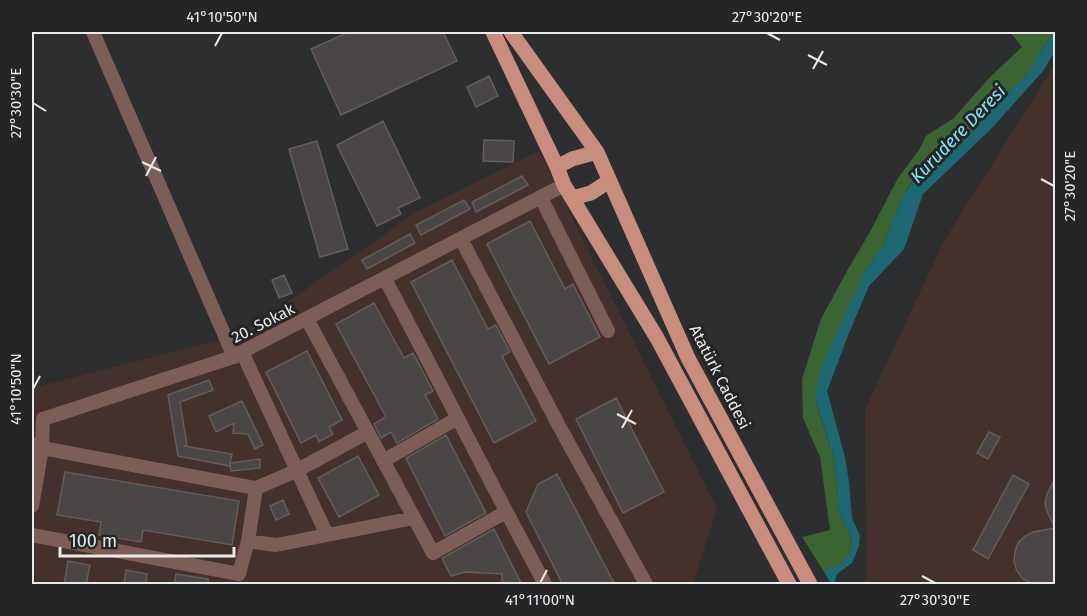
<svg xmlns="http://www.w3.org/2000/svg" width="1087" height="616" viewBox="0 0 1087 616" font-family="'Fira Sans',sans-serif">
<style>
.industrial{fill:#44312b}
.green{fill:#3b6433}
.water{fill:#1e6874}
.building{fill:#494645;stroke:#615e5d;stroke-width:1.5}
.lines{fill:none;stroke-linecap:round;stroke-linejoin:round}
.minor{stroke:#7c5e56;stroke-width:14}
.primary{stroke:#c88d7c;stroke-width:15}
.ticks{fill:none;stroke:#eaeaec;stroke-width:2}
.labels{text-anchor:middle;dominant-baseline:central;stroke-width:6;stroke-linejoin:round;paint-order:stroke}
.street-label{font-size:16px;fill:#eaeaec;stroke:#232527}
.water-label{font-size:18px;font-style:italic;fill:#83e6f9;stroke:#232527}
.neatline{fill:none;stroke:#eaeaec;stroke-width:2}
.ticks-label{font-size:15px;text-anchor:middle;fill:#eaeaec}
</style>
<rect width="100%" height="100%" fill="#2d2e30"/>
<path class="industrial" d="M1055 61V584H866L865 409 945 239 1049 74Z
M539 151 717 509 693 584H32V388L240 335 418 211Z"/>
<path class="green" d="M1010 32H1053L1026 75 991 108 966 139 916 175 903 196 884 244 863 275 815 399 835 461 839 514 850 534 852 545 849 554 839 565 823 570 802 537 830 530 820 457 803 418 802 379 821 319 847 271 871 230 898 178 919 150 926 136 954 118 989 78 1022 47Z"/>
<path class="water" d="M1053 32H1055V51L1043 71 992 128 923 194 904 249 869 286 849 333 827 391 845 457 849 482 852 518 860 536 859 546 852 563 837 574 834 584H831L823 570 839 565 849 554 852 545 850 534 839 514 835 461 815 398 821 368 863 275 884 244 903 196 917 175 966 139 991 108 1026 75Z"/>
<path class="building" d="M349 32H443L457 61 341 115 311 49Z
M489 76 498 96 476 107 467 87Z
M383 121 420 198 398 208 401 214 377 226 337 145Z
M484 140 514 141 513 162 483 161Z
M317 141 348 249 320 257 289 149Z
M522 176 528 185 476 212 472 202Z
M464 200 470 209 421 235 416 225Z
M530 221 565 289 573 284 600 337 549 364 487 244Z
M410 234 415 243 367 269 362 260Z
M452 260 488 329 496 325 510 352 502 356 536 421 494 443 411 282Z
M284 275 292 293 279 298 272 280Z
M374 303 404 358 413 353 421 368 433 391 425 395 438 419 397 443 391 432 381 438 374 424 386 417 336 324Z
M307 351 342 420 329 427 333 434 319 442 316 435 301 443 266 372Z
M209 380 213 390 180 402 187 445 184 446 232 454 230 463 260 459V468L231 471 230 463V466L178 456 168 395Z
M616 398 664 492 623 513 576 419Z
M242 401 263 445 255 449 248 434 233 433 234 423 216 432 209 416Z
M989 432 1000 437 988 459 977 453Z
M446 435 486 513 445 536 406 458Z
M358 456 379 495 339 517 318 478Z
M65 472 239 501 232 545 143 530 141 542 99 535 101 522 57 515Z
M557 474 615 585H563L526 512 538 484Z
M1013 475 1029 484 988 559 973 550Z
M1056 477V582L1050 585H1035L1023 579 1017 571 1014 562 1015 552 1018 543 1025 536 1033 532 1055 528 1047 511 1045 503 1047 494Z
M283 500 289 514 276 520 270 506Z
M494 529 522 585H502V574L465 572 451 576 442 558Z
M68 561 90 565 86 585H64Z
M126 570 147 574 146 585H124Z
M176 574 208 579V585H174Z"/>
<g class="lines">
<path class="minor" d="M93 32 234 357
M541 198 608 331
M461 239 558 424 646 584
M385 279C439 380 490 483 545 584
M307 319 433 553 506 512
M242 352 327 535
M32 444 42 448 256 488 296 471 368 432
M383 461 458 418
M32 506 42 448 43 419 230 358 564 185
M32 535 239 574 248 541 256 488
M248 541 276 545 414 518"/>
<path class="primary" d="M493 32 557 167 564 185 657 338 789 584
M511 32 597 152 688 358 810 584
M557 167 572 159 597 152
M572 198 591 193 609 181"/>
</g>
<path class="ticks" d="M767 33 780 40M215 46 222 33M808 55 827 65M813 69 823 51M33 103 46 111M142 162 161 171M146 176 156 157M1041 179 1054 186M33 389 40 376M617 414 636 424M622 428 632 410M922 576 935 583M540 583 547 570"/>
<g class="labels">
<g class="street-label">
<text transform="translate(263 323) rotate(-27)">20. Sokak</text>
<text transform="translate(720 377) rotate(63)">Atatürk Caddesi</text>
</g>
<g class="water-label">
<text transform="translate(958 134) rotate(-46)">Kurudere Deresi</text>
</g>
</g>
<rect width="1087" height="616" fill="none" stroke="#232527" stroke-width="66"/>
<path d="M60 547v9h174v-9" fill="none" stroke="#eaeaec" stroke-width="3"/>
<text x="69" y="547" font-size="18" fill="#eaeaec" stroke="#232527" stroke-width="4.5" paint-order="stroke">100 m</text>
<rect x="33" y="33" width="1021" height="550" class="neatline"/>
<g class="ticks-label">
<text x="222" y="22">41°10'50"N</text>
<text x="767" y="22">27°30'20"E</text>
<text transform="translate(16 103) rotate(-90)" y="5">27°30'30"E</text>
<text transform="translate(1070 186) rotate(-90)" y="5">27°30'20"E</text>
<text transform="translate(16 389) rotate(-90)" y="5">41°10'50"N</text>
<text x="540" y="605">41°11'00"N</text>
<text x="935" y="605">27°30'30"E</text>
</g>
</svg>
